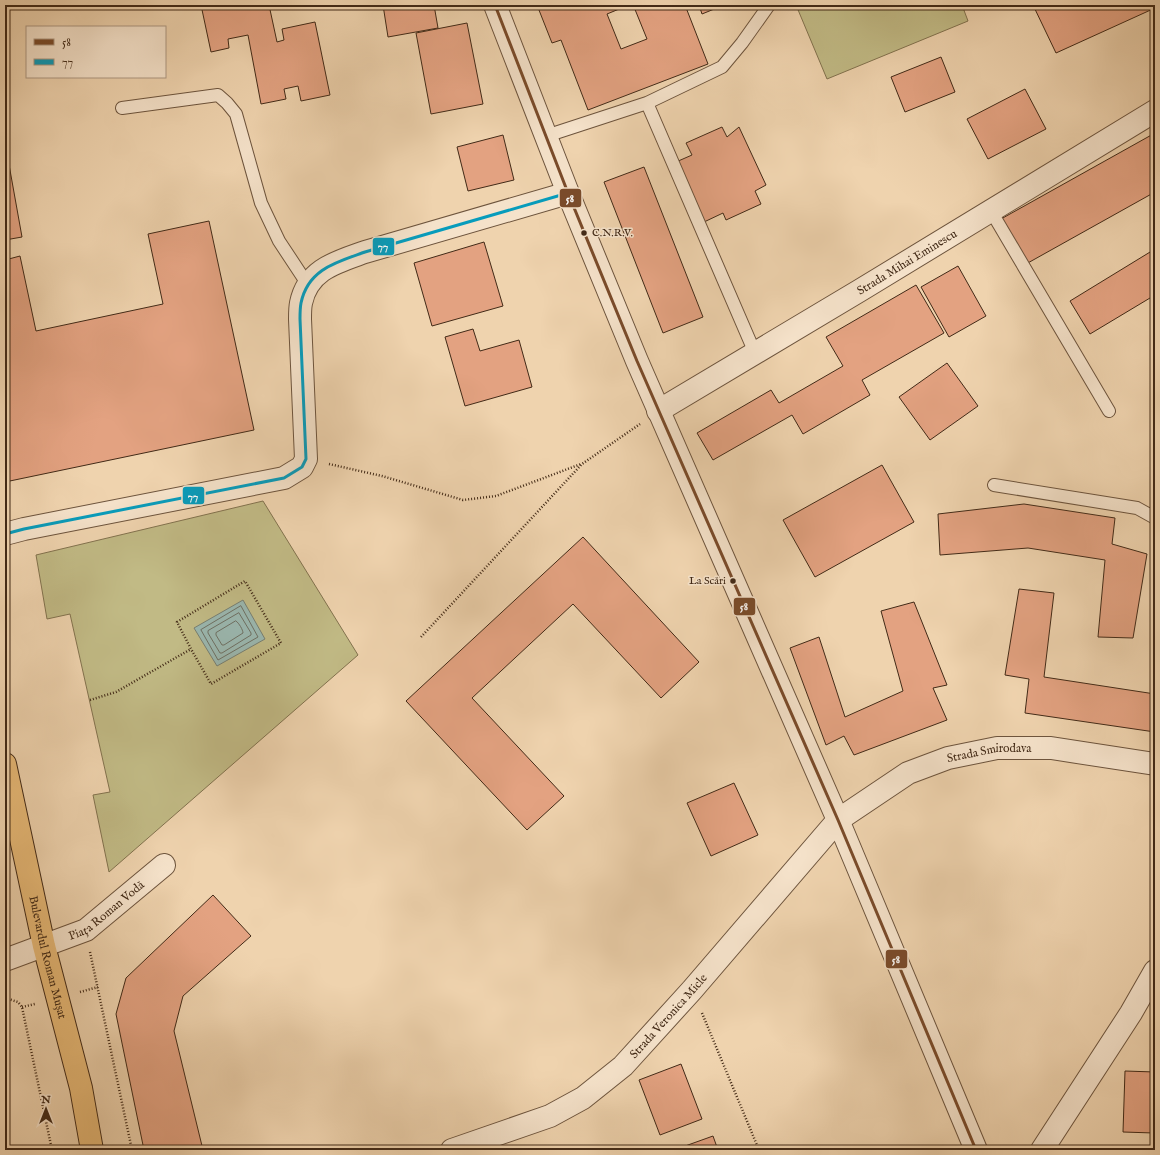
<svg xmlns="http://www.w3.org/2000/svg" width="1160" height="1155" viewBox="0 0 1160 1155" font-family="'IM FELL English',serif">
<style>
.green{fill:#c1ba85;stroke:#82724e}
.water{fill:#9ab7af;stroke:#777f72}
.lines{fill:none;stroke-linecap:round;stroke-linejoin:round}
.shore{stroke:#6e7063;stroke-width:1}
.building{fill:#e3a281;stroke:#422a17}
.service-casing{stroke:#6d543d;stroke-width:14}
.minor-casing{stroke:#6d543d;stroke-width:24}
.primary-casing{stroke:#422a17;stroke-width:24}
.path{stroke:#422a17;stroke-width:2.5;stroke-dasharray:1 2;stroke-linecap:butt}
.service{stroke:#f5e2ca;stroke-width:12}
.minor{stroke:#f5e2ca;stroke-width:22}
.primary{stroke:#e8ba77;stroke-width:22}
.bus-1-casing{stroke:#f5e2ca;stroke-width:6}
.bus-2-casing{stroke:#f5e2ca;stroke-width:6}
.bus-1{stroke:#7a4b2a;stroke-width:3}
.bus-2{stroke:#079cbc;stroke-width:3}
.bus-dot{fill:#422a17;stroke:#f5e2ca;stroke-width:1.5}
.labels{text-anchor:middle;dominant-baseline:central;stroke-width:3;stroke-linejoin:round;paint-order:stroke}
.bus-label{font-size:11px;fill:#422a17;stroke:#f5e2ca;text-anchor:start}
.street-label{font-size:12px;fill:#422a17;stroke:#f5e2ca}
.line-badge{stroke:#f5e2ca;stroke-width:1.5}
.badge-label{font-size:11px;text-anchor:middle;font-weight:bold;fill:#fff}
</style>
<rect width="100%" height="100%" fill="#efd3ae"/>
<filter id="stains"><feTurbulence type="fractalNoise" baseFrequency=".005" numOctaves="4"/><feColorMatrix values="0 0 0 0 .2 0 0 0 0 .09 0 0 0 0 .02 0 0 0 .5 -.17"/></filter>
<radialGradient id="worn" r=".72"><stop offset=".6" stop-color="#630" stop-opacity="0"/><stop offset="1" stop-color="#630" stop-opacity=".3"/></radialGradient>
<path class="green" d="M796 5H962L968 21 827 79Z
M263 501 358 655 109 872 93 795 110 792 70 614 47 619 36 555Z"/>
<path class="water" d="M243 600 265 639 217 666 194 628Z"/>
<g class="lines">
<path class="shore" d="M241 606 258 637 218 660 201 630Z
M239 613 251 633V635L222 653H220L208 633V631Z
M236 621C239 623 243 630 243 633L224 645H222L216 635V633Z"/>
</g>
<path class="building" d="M201 5H269L277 42 284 40 282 29 315 22 330 95 301 101 298 86 284 89 286 99 261 104 248 35 228 39 229 48 211 52Z
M383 5H434L438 28 388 37Z
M537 5H623L624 7 607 14 621 49 647 39 634 7 639 5H685L708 64 588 110 561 40 552 43Z
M699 5H724L702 14Z
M1033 5H1155V8L1056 53Z
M467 23 483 104 431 114 416 33Z
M941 57 955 92 905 112 891 77Z
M1025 89 1046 129 988 159 967 119Z
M722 127 727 137 739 127 766 185 755 191 761 204 726 220 723 213 704 222 676 162 692 155 686 143Z
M1155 133V192L1026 264 1001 219Z
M503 135 514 180 468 191 457 147Z
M5 159H8L22 237 5 240Z
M644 167 703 317 663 333 604 182Z
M209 221 254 430 5 482V260L20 256 36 331 163 304 148 234Z
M484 242 503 306 432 326 414 263Z
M1155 249V295L1090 334 1070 301Z
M958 266 986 316 949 337 921 287Z
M916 285 944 333 862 380 870 395 803 434 792 415 713 460 697 433 771 390 779 403 843 366 826 337Z
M473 329 480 351 519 340 532 387 465 406 445 337Z
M947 363 978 406 930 440 899 397Z
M882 465 914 522 815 577 783 520Z
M1155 479V495H1153Z
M1024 504 1115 518 1112 544 1147 554 1133 638 1098 637 1105 560 1028 548 940 555 938 514Z
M583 537 699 662 661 698 573 604 472 698 564 796 527 830 406 701Z
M1019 589 1054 593 1044 677 1155 694V732L1025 713 1029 679 1005 675Z
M914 602 947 685 933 688 947 720 854 755 844 736 826 745 790 648 819 637 845 717 903 691 881 611Z
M734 783 758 835 711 856 687 803Z
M213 895 251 936 183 996 174 1031 203 1150H144L116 1014 126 978Z
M681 1064 702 1119 660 1135 639 1080Z
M1125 1071 1155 1072 1154 1133 1123 1132Z
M713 1136 718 1150H674Z"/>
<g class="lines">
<g class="service-casing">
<path id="service" d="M647 103 755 353
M122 108 218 95 227 103 236 114 261 203 279 241 308 285
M546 136 647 103 722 67 742 43 769 5
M991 211 1109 411
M994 485 1137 508 1155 518"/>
</g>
<g class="minor-casing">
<g id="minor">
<path d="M495 5 568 193 637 361 838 820 976 1150"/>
<path id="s1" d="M658 411 859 291 1155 111"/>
<path d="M5 534 24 529 284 478 302 467 306 459 300 319C300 314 300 308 301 303 308 269 337 262 365 252L568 193"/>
<path id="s2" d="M5 960 86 930 164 865"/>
<path id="s3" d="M452 1150 550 1116 583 1098 623 1066 692 990 838 820 908 773 948 758 997 748H1051L1155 764"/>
<path d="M1042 1150 1131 1013 1155 971"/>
</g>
</g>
<g class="primary-casing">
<g id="primary">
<path id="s4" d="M5 764 44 946 81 1088 92 1150"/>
</g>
</g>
<path class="path" d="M329 464 382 476 463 500 496 496 581 464
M421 637 582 464 640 424
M90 700 116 692 191 649 177 622 245 581 281 643 211 684 191 649
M90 952 132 1150
M80 992 98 987
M5 998 18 1002 22 1007 52 1150
M22 1007 35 1004
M702 1013 759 1150"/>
<use href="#service" class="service"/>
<use href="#minor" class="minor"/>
<use href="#primary" class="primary"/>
<g class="bus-1-casing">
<path id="bus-1" d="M495 5 568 193 637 361 838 820 976 1150"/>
</g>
<g class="bus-2-casing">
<path id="bus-2" d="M5 534 24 529 284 478 302 467 306 459 300 319C300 314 300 308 301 303 308 269 337 262 365 252L568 193"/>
</g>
<use href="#bus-1" class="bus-1"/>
<use href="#bus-2" class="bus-2"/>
</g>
<g class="bus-dot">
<circle cx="584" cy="233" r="3.5"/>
<circle cx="733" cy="581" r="3.5"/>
</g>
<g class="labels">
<g class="bus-label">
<text x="592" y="233">C.N.R.V.</text>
<text x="726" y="581" text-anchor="end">La Scări</text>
</g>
<g class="street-label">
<text stroke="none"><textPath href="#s1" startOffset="290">Strada Mihai Eminescu</textPath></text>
<text stroke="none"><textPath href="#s3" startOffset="688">Strada Smirodava</textPath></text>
<text stroke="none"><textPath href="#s2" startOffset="114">Piața Roman Vodă</textPath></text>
<text stroke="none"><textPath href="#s4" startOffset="198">Bulevardul Roman Mușat</textPath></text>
<text stroke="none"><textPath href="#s3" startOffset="260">Strada Veronica Micle</textPath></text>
</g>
</g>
<g class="line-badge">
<rect x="559" y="188" width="23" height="20" rx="4" fill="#7a4b2a"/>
<rect x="372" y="237" width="23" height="19" rx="4" fill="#079cbc"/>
<rect x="182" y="486" width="23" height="19" rx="4" fill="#079cbc"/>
<rect x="733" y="597" width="23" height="19" rx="4" fill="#7a4b2a"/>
<rect x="885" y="949" width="23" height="20" rx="4" fill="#7a4b2a"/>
</g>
<g class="badge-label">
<text x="570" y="202">58</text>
<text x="383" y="250">77</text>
<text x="193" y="500">77</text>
<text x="744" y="610">58</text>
<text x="896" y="963">58</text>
</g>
<rect width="1160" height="1155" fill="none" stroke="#efd3ae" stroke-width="20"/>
<rect x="6" y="6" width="1148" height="1143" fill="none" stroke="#422a17" stroke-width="2"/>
<rect x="10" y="10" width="1140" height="1135" fill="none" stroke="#422a17"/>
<rect x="26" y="26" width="140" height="52" fill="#f5e2ca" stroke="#ad9882"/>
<rect x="34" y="39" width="20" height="6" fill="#7a4b2a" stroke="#ad9882"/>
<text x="62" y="46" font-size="12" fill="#422a17">58</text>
<rect x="34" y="59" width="20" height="6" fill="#079cbc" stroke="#ad9882"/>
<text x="62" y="66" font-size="12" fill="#422a17">77</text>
<g transform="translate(46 1109)" stroke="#f5e2ca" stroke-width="3" paint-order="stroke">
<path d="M0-3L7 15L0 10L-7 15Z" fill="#422a17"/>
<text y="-6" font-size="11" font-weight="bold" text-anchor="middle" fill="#422a17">N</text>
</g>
<rect width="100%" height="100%" filter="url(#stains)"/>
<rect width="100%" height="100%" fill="url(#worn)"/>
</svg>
